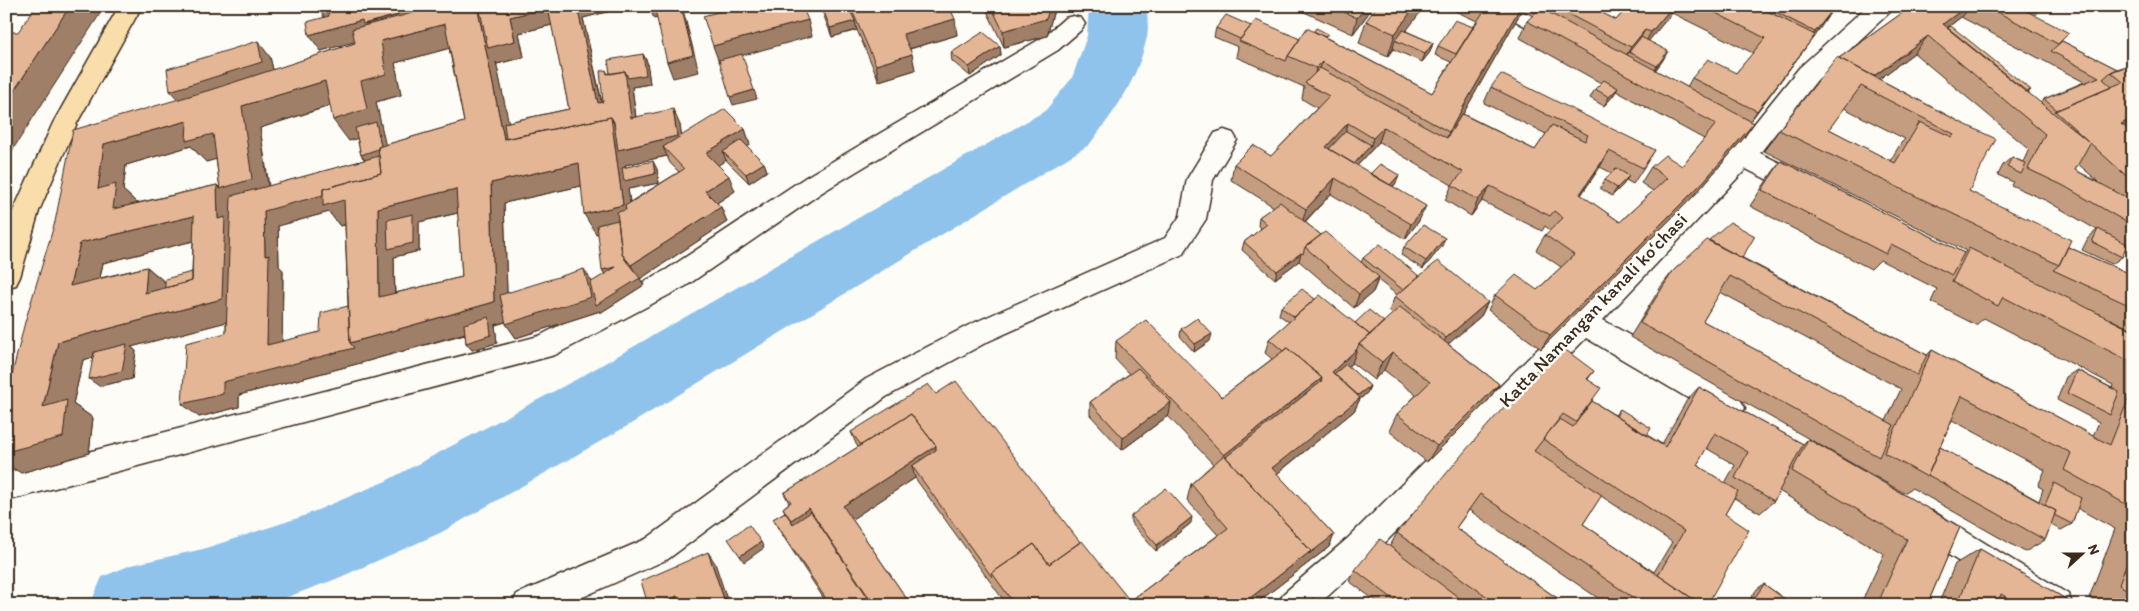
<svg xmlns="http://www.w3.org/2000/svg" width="2139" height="611" viewBox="0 0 2139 611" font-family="Itim,sans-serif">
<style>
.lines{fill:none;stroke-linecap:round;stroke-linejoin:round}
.river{fill:#90c3ec;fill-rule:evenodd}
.minor-casing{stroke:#3b2a1e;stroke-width:3}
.major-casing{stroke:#3b2a1e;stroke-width:3}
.minor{fill:#fdfcf7;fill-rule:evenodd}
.major{fill:#f9deab;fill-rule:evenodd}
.wall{fill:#c49d80;stroke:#3b2a1e;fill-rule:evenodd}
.shaded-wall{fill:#a07f68;stroke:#3b2a1e}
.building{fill:#e4b695;stroke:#3b2a1e;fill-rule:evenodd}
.labels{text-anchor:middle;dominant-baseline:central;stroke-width:5;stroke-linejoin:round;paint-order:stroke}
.street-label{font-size:19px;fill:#3b2a1e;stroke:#fdfcf7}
</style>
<rect width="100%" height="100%" fill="#fdfcf7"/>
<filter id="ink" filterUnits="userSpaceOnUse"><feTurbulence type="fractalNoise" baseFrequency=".02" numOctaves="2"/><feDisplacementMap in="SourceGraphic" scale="10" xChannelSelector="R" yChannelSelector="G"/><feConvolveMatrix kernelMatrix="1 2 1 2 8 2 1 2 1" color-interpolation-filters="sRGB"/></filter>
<g filter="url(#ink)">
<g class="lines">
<path class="river" d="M1089 6H1147C1147 16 1149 28 1147 37 1137 81 1116 110 1089 145L629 425 440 533 336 579 266 605H90L102 577 131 565 203 549 301 517 386 481 577 379 1045 111 1072 78 1087 36Z"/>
<g class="minor-casing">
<path id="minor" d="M1496 6H1526L1570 30 1574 36 1570 42 1562 44 1554 42 1499 12Z
M1867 6H1893L1890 12 1817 80 1760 153 1816 181 1820 188 1816 195 1807 198 1798 195 1746 169 1603 320 1740 399 1745 408 1740 417 1730 421 1720 417 1586 338 1370 558 1318 605H1278L1283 594 1348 538 1573 314 1734 149 1799 68Z
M1073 16 1081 18 1085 24 1081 30 1058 50 824 191 686 286 555 355 6 501V473L539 336 666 270 806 177 1042 38 1065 18Z
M1224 130 1233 133 1237 140 1213 180 1206 219 1183 254 989 341 886 397 668 559 565 605H512L517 594 646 539 866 379 969 325 1165 238 1180 216 1187 179 1215 133Z
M1923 508 1934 512 2068 594 2073 605H2028L1912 532 1908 522 1912 512Z"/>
</g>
<g class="major-casing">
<path id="major" d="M119 6H142L77 123 39 211 20 277 16 285 6 288V233L13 211 53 123Z"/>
</g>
<use href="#minor" class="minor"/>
<use href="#major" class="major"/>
</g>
<path class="wall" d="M317 6H630L583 18 602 102H603L608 74 643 54 647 62 650 84 632 87 636 117 680 125 681 136 745 129 750 145 747 147 764 163 767 171 749 183 726 160 718 165 735 191 717 203 721 207 727 222 640 279 644 285 600 313V311L516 338 506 322 495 325 497 343 472 350 466 343 465 334 368 361 239 395V407L199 417 226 333V322L131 347 136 351 132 379 99 386 93 357 83 360 73 404 93 418 89 453 21 473 55 222 177 100 270 57 273 70 355 43V41L321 51 324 17ZM552 25 569 109 508 122 496 62 497 64 524 57 519 33ZM449 48 464 122 385 145 376 102 401 95 395 63ZM330 106 349 141 357 138 361 155 365 160 269 186 260 128ZM191 146 206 162 216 159 220 188 217 185 137 203 123 190 126 165ZM667 156 670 163 679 172 630 202 628 189 659 183 657 169 625 167V165ZM581 186 596 234 598 233 605 274 592 282 507 293 504 203ZM329 212 340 226 345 225 348 306 320 332 282 342 283 270 279 266 278 226ZM458 213 462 277 395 293 394 257 419 251V222ZM193 241 192 272 165 282 147 267 100 278 103 263Z
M820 6H949L957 35 910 49 915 70 879 81 857 30 832 37Z
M987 6H1055L1047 36 1004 47 987 11Z
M1291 6H1374L1353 34Z
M1444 6H1596L1594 9 1616 20 1629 6H1757L1759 7 1760 6H1816L1830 13 1803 51 1750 121 1754 123 1743 139 1694 196 1541 349 1488 310 1495 295 1537 290 1561 267 1536 250 1545 235 1550 230 1545 226 1542 231 1482 201 1471 216 1445 200 1452 185 1379 142 1357 166 1370 174 1396 183 1393 187 1419 221 1405 239 1331 194 1305 222 1321 235 1361 263 1363 258 1419 276 1488 302 1481 316 1448 344 1499 384 1488 401 1427 462 1389 431 1397 414 1416 395 1384 370 1374 380 1352 363 1348 366 1370 386 1367 393 1360 399 1354 411 1277 474 1334 535 1329 547 1254 605H1007L915 478 852 519 911 605H828L779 530 773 519 785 512 783 508 789 503 784 493 858 447 856 444 851 432 936 394 1080 542 1130 601 1218 535 1187 500 1191 484 1213 464 1168 416 1122 450 1090 415V402L1129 374 1115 359 1116 341 1222 397 1272 359 1265 353 1269 339 1289 322 1279 315 1281 307 1315 299 1355 323 1384 322 1393 314 1389 311 1395 296 1397 295 1378 280 1373 292 1354 308 1299 261 1275 279 1242 250 1244 242 1261 229 1258 226 1259 217 1274 207 1231 180 1234 164 1271 156 1317 108 1302 99 1304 87 1236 57 1238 47 1214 37 1216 28 1251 26 1300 39 1327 38 1432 93 1451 62 1435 55 1438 46 1473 27 1477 21ZM1521 10 1533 16 1527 21 1520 38 1601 83 1595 89 1590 98 1604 106 1613 96 1616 91 1704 139 1682 166 1651 167 1641 183 1653 191 1620 222 1581 195 1600 167 1612 173 1605 180 1600 188 1612 196 1623 185 1626 180 1633 184 1655 150 1491 87 1484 103 1546 134 1535 150 1463 114 1518 17ZM1672 13 1753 53 1736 73 1692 78 1687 87 1655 70 1663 60 1648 41Z
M1912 6H2043L2035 16 2062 41 2117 69 2133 64V251L2126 247 2122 257 2112 264 2082 250 2088 238 2097 230 2047 201 2011 185 2013 182 1998 175 2003 165 2012 157 2023 162 2029 149 1914 53 1879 79 1960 122 1969 191 2068 247 2133 275V330L2110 319 2133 331V605H2100L2089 598 2115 529 2077 508 2072 524 2061 530 2051 525 2045 540 2025 552 1912 488 1904 493 1630 337 1662 285 1673 271 1709 240 1927 355 1932 350 2093 436 2099 422 2057 400 2066 377 2077 370 2112 388 2113 385 1984 318 1976 325 1931 302 1937 289 1880 260 1871 269 1750 206 1769 177 1781 161 1964 253 1966 251 1764 151 1779 130 1839 58ZM1961 17 2084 82 2044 99 2040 103 2028 93 2031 90 1947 28ZM1844 108 1905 139 1901 143 1890 161 1829 129ZM2078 164 2099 182 2075 170ZM1720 292 1901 389 1886 421 1703 321ZM1952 420 2045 470 2038 486 2043 489 2039 501 1940 447Z
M1366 21 1406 31 1433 43 1430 52 1422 62 1393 49 1388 56 1359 43Z
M1000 46 1001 55 970 76 952 61 951 53Z
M1442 246 1423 269 1401 255 1404 247Z
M1181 329 1210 341 1194 352 1180 336Z
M1594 371 1588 379 1592 401 1615 415 1620 409 1647 435 1662 444 1687 400 1699 387 1803 444 1808 439 1960 527 1927 605H1860L1884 554 1779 491 1774 501 1760 513 1734 498 1725 514 1707 605H1608L1469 510 1456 528 1567 605H1381L1349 581 1355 570 1390 546 1397 533ZM1706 448 1735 465 1725 483 1697 465ZM1601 496 1672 542 1654 572 1583 524Z
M1131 516 1191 523 1156 551 1131 523Z
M1980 549 2076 605H1938L1955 564Z
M1764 584 1793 605H1746L1757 589Z"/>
<path class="shaded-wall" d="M70 6H105L6 160V103Z
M317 6H331L337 14 325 18Z
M411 6H498L483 10 487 19 493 46 515 41 510 17 548 8 556 24 519 33 524 57 497 64 496 62 513 143 612 122 611 117 621 138 623 149 677 136 673 109 680 125 684 152 671 155 663 147 667 156 625 165 627 180 655 174 653 161 657 169 659 183 628 189 633 225 624 227 629 263 625 258 621 228 596 234 584 214 623 205 614 139 516 160 504 139 478 11 463 16 461 12 408 26V31L374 40 372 37 321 51 309 35 362 20 365 24 398 15V10Z
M577 6H630L583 18 605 118 598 103Z
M649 6H655L659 18 654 19Z
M681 6H682L699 72 673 78 667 62Z
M1050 6H1055L1047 36 1004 47 1003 31Z
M1366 6H1374L1353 34 1357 18Z
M1415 6H1425L1398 42 1395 40 1393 49 1388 56 1395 34Z
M1521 6H1523L1518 17 1441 153 1449 132Z
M1673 6H1676L1672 13 1642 49 1651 32Z
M1967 6H1970L1961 17 1939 34 1943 24Z
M1830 13 1819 30 1803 49 1815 32Z
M955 19 957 35 905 50 903 34Z
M808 20 812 36 719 62 713 46Z
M855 21 857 30 832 37 830 28Z
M445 24 458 46 395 63 401 95 376 102 388 156 361 220 340 226 329 212 278 226 279 266 283 270 282 359 267 345 264 211 367 163 361 155 378 132 349 141 333 120 361 81 381 41Z
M1645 30 1636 46 1629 52 1622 63 1631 47Z
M1815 35 1746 127 1757 111Z
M1928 36 1914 53 1866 89 1868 81Z
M258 41 270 57 275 78 185 107 170 91Z
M1433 43 1430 52 1422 62 1425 54Z
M1000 46 1001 55 970 76 969 67Z
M1668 51 1663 60 1652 75 1657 66Z
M643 54 647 62 650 84 632 87 638 134 607 74 606 70 612 82 625 71Z
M912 54 915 70 879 81 876 65Z
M1322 62 1316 84 1312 87 1316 68Z
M325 81 341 102 260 128 270 199 239 209 242 318 131 347 136 351 132 379 99 386 89 379 126 349 83 360 73 404 93 418 89 453 21 473 6 464V452L43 407 58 342 222 299 218 219 217 185 220 189 242 106Z
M1618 88 1613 96 1604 106 1609 97Z
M754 90 757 99 733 105 730 97Z
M2131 119 2116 133 2121 124Z
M187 121 213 134 232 155 206 162 191 146 126 165 123 190 138 204 113 209 98 189 104 144Z
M1348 123 1344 139 1324 155 1326 147Z
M1754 123 1743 139 1694 196 1541 349 1550 335Z
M1384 127 1379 142 1346 178 1349 169 1371 145 1373 138Z
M745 129 750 145 730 158 723 152 726 160 713 169 706 153Z
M1609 151 1600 167 1571 210 1580 194Z
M579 163 590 184 504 203 508 321 495 325 497 343 472 350 466 343 490 326 368 361 239 395V407L199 417 182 404 223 382 350 343 494 302 491 183Z
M764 163 767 171 749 183 746 174Z
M1399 175 1396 183 1382 199 1385 191Z
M729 176 735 191 712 206 705 191Z
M1629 176 1623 185 1612 196 1617 188Z
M1335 178 1331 194 1302 224 1306 209Z
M1490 186 1482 201 1471 216 1478 200Z
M456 189 470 210 419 222V251L394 257 395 316 379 297 378 208Z
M1426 206 1419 221 1405 239 1411 224Z
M721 207 727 222 640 279 644 285 600 313V311L516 338 506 324 584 269 593 283 638 278 631 265Z
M194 216 214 236 103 263 94 305 70 286 80 243Z
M1445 238 1442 246 1423 269 1426 261Z
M1301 253 1299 261 1275 279 1277 271Z
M147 267 169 286 213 277 145 293Z
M616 267 607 278 602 270Z
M1379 277 1373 292 1354 308 1359 294Z
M1488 302 1481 316 1439 352 1446 338Z
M1212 334 1210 341 1194 352 1195 344Z
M1357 349 1352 363 1333 380 1332 372Z
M1392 352 1384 370 1374 380 1382 362Z
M1322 378 1316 396 1228 465 1224 455Z
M1499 384 1488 401 1427 462 1437 446Z
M1370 386 1367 393 1360 399 1354 411 1268 481 1272 468 1353 399Z
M1171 402 1169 415 1122 450 1123 438Z
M936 446 939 462 912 466 915 478 849 521 843 506Z
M809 508 816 524 799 535 791 520Z
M1192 517 1191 523 1156 551 1157 545Z
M1334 535 1329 547 1254 605H1241L1311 551Z
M761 542 764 548 744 562 740 556Z
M708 552 715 563 729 605H726Z
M677 596 684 605H656Z"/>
<path class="building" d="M36 6H70L6 103V32H18Z
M327 6H411L398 10V15L363 24 362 20 309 35 307 22 329 16Z
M439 6H477L504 139 611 117 623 205 584 214 579 163 491 183 494 302 350 343 344 200 323 206V189L381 173 378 147 464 122 445 24 381 41 386 74 361 81 367 109 333 120 325 81 242 106 252 179 220 189 213 134 186 141 187 121 104 144 98 189 116 184 113 209 217 185 218 219 225 217 222 299 58 342 43 407 67 400 63 437 6 452V399L25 322 55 222 73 130 210 90 355 43 352 29ZM456 189 462 277 379 297 378 208ZM194 216 192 281 145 293 147 267 70 286 80 243Z
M479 6H577L598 103 603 102 600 71 606 70 607 74 625 71 631 118 673 109 677 136 618 150 614 122 611 117 506 139 504 123 569 109 548 8 510 17 515 41 488 48Z
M654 6H681L693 55 667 62Z
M739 6H802L808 20 713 46 703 16Z
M822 6H848L855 21 830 28Z
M850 6H949L955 19 903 34 912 54 876 65Z
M991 6H1050L1046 19 1003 31Z
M1331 6H1366L1357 18Z
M1377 6H1415L1395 34 1366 21Z
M1487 6H1521L1449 132 1322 62 1316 68 1288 56 1307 28 1432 93Z
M1553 6H1589L1616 20 1629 6H1673L1651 32 1645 30 1631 47Z
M1702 6H1757L1815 35 1757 111 1692 78 1708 59 1736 73 1765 38Z
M1764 6H1816L1830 13 1815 32Z
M1912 6H1967L1943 24 2088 141 2055 111 2123 82 2111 72 2133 64V118L2121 124 2133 133V182L2090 143 2075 170 2133 201V226L2064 186 2028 169 2045 134 1928 36 1874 76 1839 58Z
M1986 6H2017L2069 33 2058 44Z
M1540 8 1754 123 1704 181 1550 335 1495 295 1516 275 1537 290 1574 255 1545 235 1563 218 1554 211 1550 216 1490 186 1478 200 1452 185 1463 172 1384 127 1373 138 1348 123 1326 147 1426 206 1411 224 1335 178 1306 209 1234 164 1253 145 1271 156 1329 96 1305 83 1320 68 1447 138 1462 114 1535 150 1552 125 1585 141 1588 135 1491 87 1501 74 1655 150 1643 168 1609 151 1580 194 1620 222 1667 178 1651 167 1665 155 1682 166 1716 124 1527 21Z
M1226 15 1251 26 1240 39 1216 28Z
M1256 20 1300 39 1288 56 1286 61 1239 41Z
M1455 20 1473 27 1456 54 1438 46Z
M1951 26 2031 90 2026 92 1947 28Z
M1316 28 1328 34 1325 37 1314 31Z
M1403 30 1433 43 1425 54 1395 40Z
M983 32 1000 46 969 67 951 53Z
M1641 37 1668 51 1657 66 1629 52Z
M258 41 262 62 170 91 167 69Z
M2062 41 2117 69 2111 72 2103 79 2112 87 2057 110 2044 99 2099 77 2051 51Z
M643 54 646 75 628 78 625 71 610 74 608 60Z
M742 54 754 90 730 97 719 60Z
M1837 57 1960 122 1996 139 1969 191 2071 240 2059 265 1779 130ZM1861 86 1954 134 1952 137 1920 122 1895 163 1829 129Z
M1604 80 1618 88 1609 97 1595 89Z
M725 109 745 129 706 153 729 176 705 191 721 207 631 265 622 254 617 212 626 210 625 206 684 169 663 147Z
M376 122 381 146 378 147V149L361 155 355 128Z
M1346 131 1371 145 1354 164 1329 149Z
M741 140 764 163 746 174 723 152Z
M379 156 381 173 323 189V195L264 211 265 256 269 255 267 345 320 332 321 313 348 306 350 343 354 348 223 382V394L182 404 186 343 226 333 231 196Z
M2012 157 2026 164 2021 174 2007 167Z
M653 161 655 174 624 181 622 168Z
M1781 161 1964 253 1952 275 1891 244 1886 254 1762 190Z
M1380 164 1399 175 1390 185 1370 174Z
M1616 168 1629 176 1617 188 1605 180Z
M1280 202 1321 235 1305 247 1303 254 1301 253 1277 271 1244 242 1267 224 1259 217Z
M413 214V243L388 249 387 220Z
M618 220 622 254 626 261 640 278 596 305 590 283 616 267 602 270 597 225Z
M1730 222 1755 236 1742 258 1709 240Z
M1423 225 1445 238 1426 261 1404 247Z
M2098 229 2127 244 2122 257 2092 242Z
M1325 232 1379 277 1359 294 1305 247Z
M1707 240 1927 355 1917 375 1730 276 1703 321 1894 425 1879 457 1640 323 1673 271Z
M1380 244 1419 276 1403 290 1363 258Z
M2068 247 2133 275V307L2053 270 2059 265Z
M1969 248 2133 331V363L2003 297 1998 306 1952 282Z
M1438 261 1488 302 1446 338 1395 296Z
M584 269 591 297 506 324 500 295Z
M192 272V281L165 288V279Z
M1302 289 1315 299 1294 317 1281 307Z
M1320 295 1370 335 1359 344 1357 349 1332 372 1360 398 1272 468 1334 535 1309 554 1311 551 1226 457 1321 382 1322 378 1287 348 1283 351 1269 339Z
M1400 307 1499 384 1437 446 1397 414 1430 382 1392 352 1382 362 1359 344Z
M1369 310 1384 322 1370 335 1355 323Z
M489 317 491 335 466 343 464 324Z
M1197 318 1212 334 1195 344 1181 329Z
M1146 320 1222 397 1287 348 1322 378 1224 455 1311 551 1241 605H1015L992 573 1034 544 1049 564 1082 541 1130 601 1228 528 1191 484 1224 455 1116 341Z
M127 344 122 371 89 379 94 352Z
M1559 345 1594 371 1587 379 1601 388 1576 422 1563 414 1534 451 1602 495 1583 524 1702 605H1640L1641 603 1480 494 1456 528 1567 605H1499L1397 533 1465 451Z
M1932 350 2110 445 2133 387V508L2064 470 2071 453 1962 396 1927 477 1884 453Z
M1346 364 1370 386 1358 395 1334 374Z
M1138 368 1171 402 1123 438 1090 402Z
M2077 370 2119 392 2110 415 2067 393Z
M956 381 1080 542 1049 564 1034 544 992 573V577L912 466 936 450V446L911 414 861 445 851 432 928 384 936 394Z
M1699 387 1803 444 1774 501 1735 478 1748 452 1715 433 1697 465 1738 491 1725 514 1749 530 1707 605H1702L1658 575 1684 531 1543 439 1560 419 1573 427 1592 401 1665 447Z
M1620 409 1651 428 1647 435 1616 416Z
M911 414 936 446 843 506 911 605H874L809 508 791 520 783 508 791 502 784 493Z
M1808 439 1960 527 1927 605H1877L1907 539 1792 471Z
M1940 447 2056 511 2045 540 1928 475Z
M2054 483 2081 498 2072 524 2054 515 2056 511 2045 505Z
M1166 488 1192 517 1157 545 1131 516Z
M785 512 793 524 811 512 873 605H830L773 519Z
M749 525 761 542 740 556 728 539Z
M1380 539 1469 605H1401L1355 570Z
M2133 546V593L2119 585Z
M1980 549 2076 605H2020L2001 594 1997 605H1957Z
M708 552 726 605H680L677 596 656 605H648L641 581Z
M1764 584 1793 605H1757L1752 602Z
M1313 598 1320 605H1306Z"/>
</g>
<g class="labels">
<g class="street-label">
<text transform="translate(1593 310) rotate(-46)">Katta Namangan kanali koʻchasi</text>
</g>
</g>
<rect width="2139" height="611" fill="none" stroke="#fdfcf7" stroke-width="25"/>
<rect x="12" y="12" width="2114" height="586" fill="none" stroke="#3b2a1e" stroke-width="2" filter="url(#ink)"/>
<g transform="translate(2082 554) rotate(69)" stroke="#fdfcf7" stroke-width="4" paint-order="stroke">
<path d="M0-4L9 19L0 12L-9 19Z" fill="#3b2a1e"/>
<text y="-8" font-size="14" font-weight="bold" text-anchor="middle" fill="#3b2a1e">N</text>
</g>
</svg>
